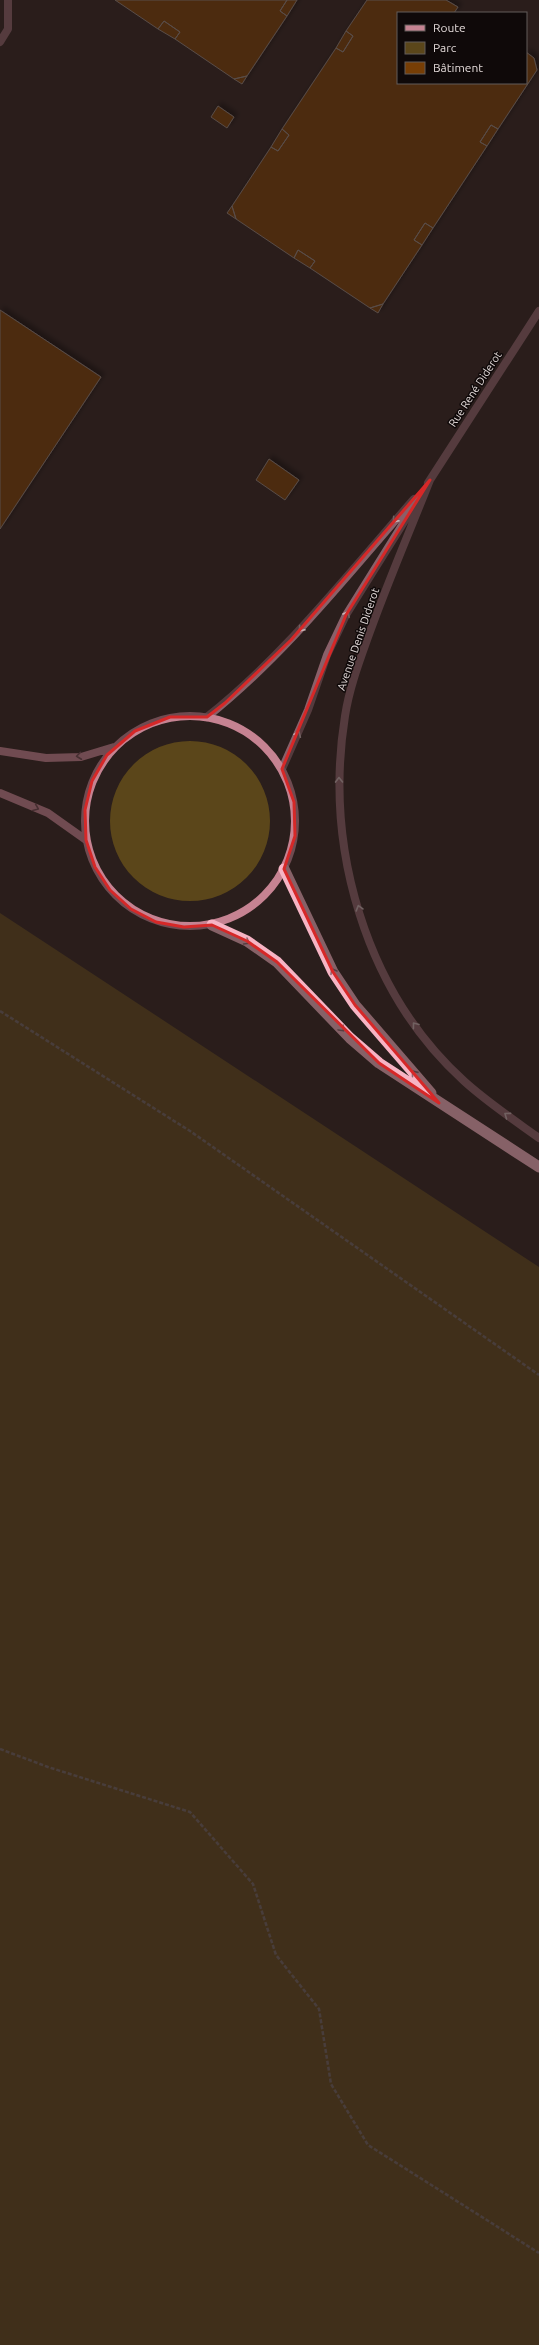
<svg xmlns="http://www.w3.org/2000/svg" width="539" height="2345" viewBox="0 0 539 2345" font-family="Ubuntu,sans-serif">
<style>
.green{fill:#5b461a}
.building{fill:#773e05;stroke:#91857d;filter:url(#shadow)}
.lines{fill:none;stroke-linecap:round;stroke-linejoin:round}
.path{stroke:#6e6462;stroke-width:2.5;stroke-dasharray:4 2;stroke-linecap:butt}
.minor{stroke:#8a6069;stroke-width:8}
.secondary{stroke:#c68392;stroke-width:8}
.trunk{stroke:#f6b4c4;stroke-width:11}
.oneway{stroke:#c7b4b6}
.oneway2{stroke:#6a464e}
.oneway3{stroke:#8e6770}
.marked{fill:none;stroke:#d62828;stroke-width:3;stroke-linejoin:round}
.labels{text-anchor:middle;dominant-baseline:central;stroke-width:3;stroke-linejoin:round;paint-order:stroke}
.street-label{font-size:11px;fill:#e1d8d7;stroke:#0f0909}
</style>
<defs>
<filter id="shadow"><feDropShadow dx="3.5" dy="-3.5" stdDeviation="2" flood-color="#0009"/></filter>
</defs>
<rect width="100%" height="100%" fill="#2a1e1c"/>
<path class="green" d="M110 821a80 80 0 1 1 160 0a80 80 0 1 1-160 0Z
M0 913 539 1267V2345H0Z"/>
<path class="building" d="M115 0H287L280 11 287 16 247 76 234 79 175 39 180 32 164 21 158 29Z
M287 0H297L287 16 280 11Z
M367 0H446L458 7 454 13H398V83H526V52L534 58 537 70 498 129 491 125 480 142 487 146 433 228 425 223 414 240 422 245 383 304 370 308 310 268 315 261 298 250 294 258 236 219 232 206 271 147 278 151 289 135 282 129 336 48 343 52 353 36 346 31Z
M164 21 180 32 175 39 158 29Z
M346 31 353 36 343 52 336 48Z
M247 76 242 84 234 79Z
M218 106 234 117 227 128 211 117Z
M491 125 498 129 487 146 480 142Z
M282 129 289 135 278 151 271 147Z
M232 206 236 219 227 213Z
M425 223 433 228 422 245 414 240Z
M298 250 315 261 310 268 294 258Z
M383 304 378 313 370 308Z
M0 310 101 377 0 529Z
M269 459 299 480 285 500 256 480Z"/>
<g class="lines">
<path class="path" d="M0 1011 190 1131 539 1375
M0 1749 48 1767 190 1812 253 1884 276 1955 319 2009 331 2084 368 2145 539 2253"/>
<path class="minor" d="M0 42 8 29V0
M430 480C409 533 386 586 367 640 358 665 349 690 345 716 324 847 365 991 464 1081 487 1102 514 1120 539 1138
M428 483 539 311
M207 717C286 654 348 574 414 499
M282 769 308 710 327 655 346 615 419 498"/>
<path class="secondary" d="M85 821a105 105 0 1 1 210 0a105 105 0 1 1-210 0Z
M0 751 46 758 81 757 114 747
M0 793 48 813 86 840"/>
<path class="trunk" d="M284 869 333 972 355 1005 431 1093
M212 925 247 941 277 962 350 1038 379 1063 539 1167"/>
</g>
<defs><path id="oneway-chevron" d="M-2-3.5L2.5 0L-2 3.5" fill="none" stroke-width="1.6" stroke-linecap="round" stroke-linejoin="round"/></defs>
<g class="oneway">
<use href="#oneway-chevron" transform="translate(395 520) rotate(131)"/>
<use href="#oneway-chevron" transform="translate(347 614) rotate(-61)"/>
<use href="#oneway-chevron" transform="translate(301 629) rotate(131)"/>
<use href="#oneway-chevron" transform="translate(298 734) rotate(-66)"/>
<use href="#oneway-chevron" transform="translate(339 780) rotate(-91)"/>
<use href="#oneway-chevron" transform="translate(359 908) rotate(-106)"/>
<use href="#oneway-chevron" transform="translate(415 1025) rotate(-127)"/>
<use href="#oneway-chevron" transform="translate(507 1115) rotate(-144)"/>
</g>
<g class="oneway2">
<use href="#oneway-chevron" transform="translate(79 756) rotate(173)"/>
<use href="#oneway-chevron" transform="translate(36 808) rotate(23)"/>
</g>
<g class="oneway3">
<use href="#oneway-chevron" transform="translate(247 942) rotate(30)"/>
<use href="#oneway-chevron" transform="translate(333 971) rotate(-120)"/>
<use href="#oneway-chevron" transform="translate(342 1029) rotate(47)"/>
<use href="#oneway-chevron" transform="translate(414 1073) rotate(-129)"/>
</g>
<path d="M0 0H539V2345H0ZM430 480 346 615 282 769 294 802 295 836 284 869 333 972 355 1005 439 1103 379 1063 277 962 247 941 212 925 184 927 156 922 131 909 110 890 95 867 86 840 85 810 92 781 107 755 135 731 170 717H207L225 703 291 640Z" fill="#2a1e1c" fill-opacity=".55" fill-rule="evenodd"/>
<path class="marked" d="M430 480 346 615 282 769 294 802 295 836 284 869 333 972 355 1005 439 1103 379 1063 277 962 247 941 212 925 184 927 156 922 131 909 110 890 95 867 86 840 85 810 92 781 107 755 135 731 170 717H207L225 703 291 640Z"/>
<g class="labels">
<g class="street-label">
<text transform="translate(475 389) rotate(-57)">Rue René Diderot</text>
<text transform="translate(358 639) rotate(-71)">Avenue Denis Diderot</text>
</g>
</g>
<rect x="397" y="12" width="130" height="72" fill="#0f0909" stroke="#635c5b"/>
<rect x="405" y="25" width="20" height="6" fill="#c68392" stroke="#635c5b"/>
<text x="433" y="32" font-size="12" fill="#e1d8d7">Route</text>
<rect x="405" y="42" width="20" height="12" fill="#5b461a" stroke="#635c5b"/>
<text x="433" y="52" font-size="12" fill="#e1d8d7">Parc</text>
<rect x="405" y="62" width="20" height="12" fill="#773e05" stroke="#635c5b"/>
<text x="433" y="72" font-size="12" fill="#e1d8d7">Bâtiment</text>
</svg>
